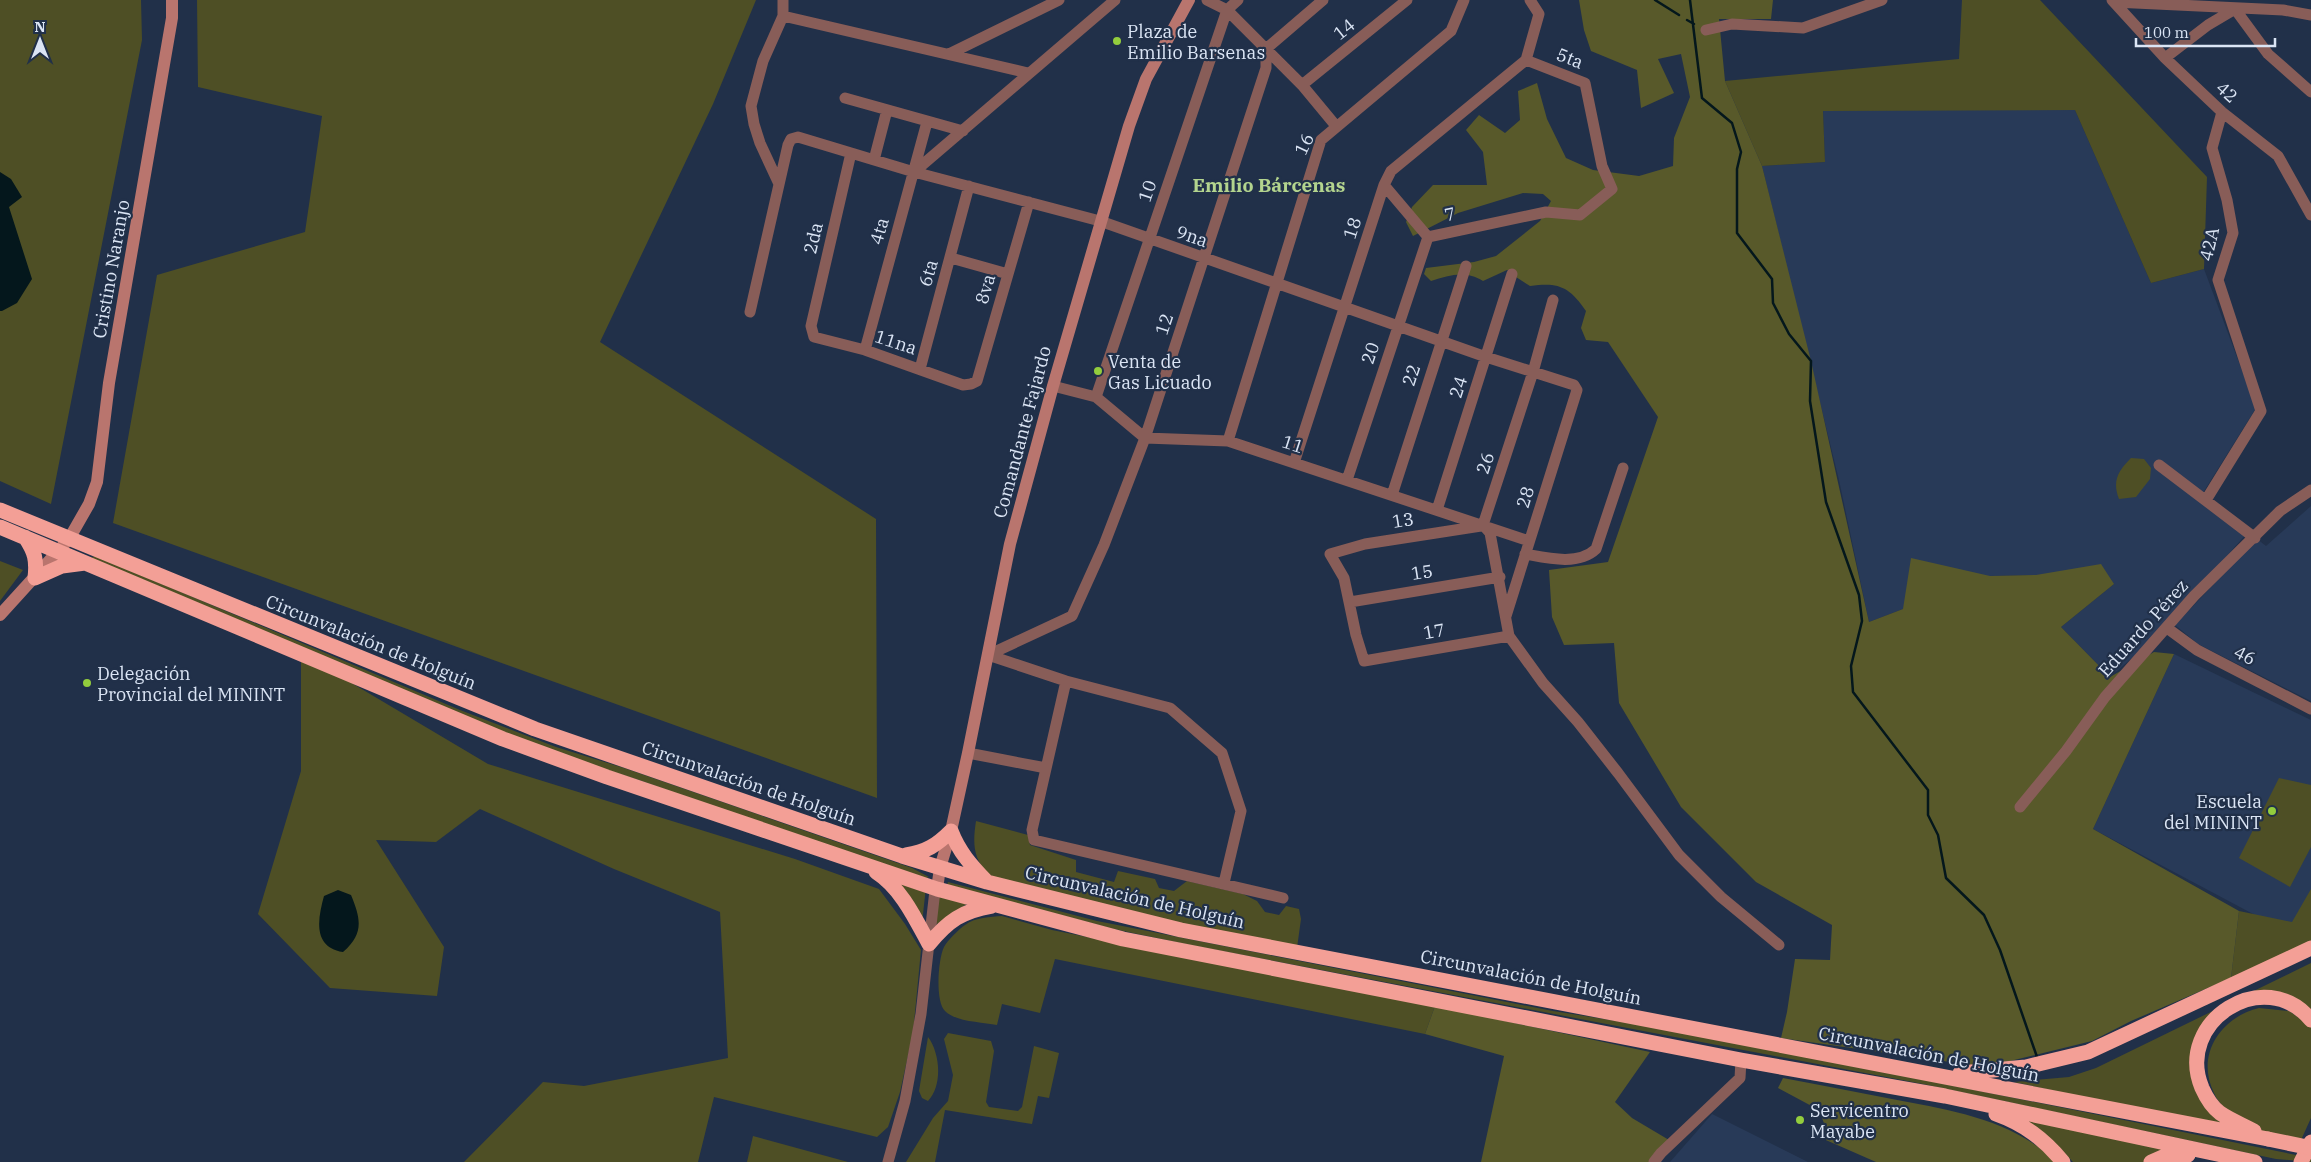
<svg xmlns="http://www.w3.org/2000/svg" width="2311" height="1162" viewBox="0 0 2311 1162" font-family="'IBM Plex Serif',serif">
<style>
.built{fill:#283a58}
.green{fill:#4e4f25}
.forest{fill:#58592a}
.water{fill:#04171c}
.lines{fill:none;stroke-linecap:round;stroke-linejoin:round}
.stream{stroke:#04171c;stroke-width:2.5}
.street{stroke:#885d58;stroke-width:11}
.secondary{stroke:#b9756e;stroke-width:12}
.highway{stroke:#f39f96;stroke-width:15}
.highway-bridge{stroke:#f39f96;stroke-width:15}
.poi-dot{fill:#93cd3d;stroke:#213049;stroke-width:2}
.labels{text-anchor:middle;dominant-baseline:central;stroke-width:4.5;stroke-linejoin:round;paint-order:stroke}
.street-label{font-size:18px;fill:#dbe5f5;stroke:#213049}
.poi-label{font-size:18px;fill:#dbe5f5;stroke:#213049;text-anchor:start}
.neighbourhood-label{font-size:19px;font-weight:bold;fill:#b3d48e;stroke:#213049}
</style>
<rect width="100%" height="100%" fill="#213049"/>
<path class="built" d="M1928 109 2075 110 2151 283 2204 269 2256 408 2201 496 2247 533 2155 638 2110 677 2061 627 2114 584 2036 575 1990 576 1869 622 1839 480 1762 166 1825 162 1823 111Z
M2311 506V701L2198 644 2175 625 2257 539 2266 546Z
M2174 654 2311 720V936L2304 941 2093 829Z
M1712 1114 1808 1162H1670Z"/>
<path class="green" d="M0 0H141L142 40 51 504 0 481Z
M197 0H756L713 104 600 342 876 519 877 798 113 523 157 275 305 232 322 116 198 87Z
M1962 0H2040L2207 177 2204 269 2151 283 2075 110 1823 111 1825 162 1762 166 1725 81 1959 59Z
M2131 458 2144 459 2151 468 2150 479 2136 497 2119 499C2112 481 2118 471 2131 458Z
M96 556 460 710 556 747 624 768 912 868 929 877 924 879 738 816 642 781 553 753 94 561 92 557Z
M0 561 23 570 0 601Z
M301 653 488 764 795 859 879 889 905 924 921 950 913 1033 900 1092 888 1127 877 1137 714 1097 698 1162H464L543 1082 584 1086 728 1058 720 912 614 869 480 809 436 842 376 840 444 947 437 996 330 988 258 914 301 771Z
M2279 778 2311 785V847L2290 887 2239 858Z
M976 821 1028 835 1030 845 1076 860V872L1114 882 1118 871 1155 879 1159 888 1174 891 1187 881 1243 894 1257 901 1265 912 1279 915 1286 906 1299 909 1301 919 1297 948C1230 934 1162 919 1095 905 1071 900 1006 888 989 874 972 859 973 841 976 821Z
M897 879 926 887 922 923Z
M948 882 1097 921 1553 1011 1642 1025 1945 1084 2311 1158V1162L2276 1159 1923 1084 1190 945 1114 929 947 885Z
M2311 889V942L2231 978 2239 911 2292 922Z
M938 896 968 903 934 926Z
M1002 916 1052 930 1435 1006 1425 1034 1055 959 1040 1013 1002 1004 997 1025C982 1022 956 1022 945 1011 935 1002 938 959 944 947 947 941 959 929 965 925 976 917 990 917 1002 916Z
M2311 963V1012L2288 999 2225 1008 2195 1059 2229 1129 2014 1082 2069 1077 2096 1068Z
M2259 1008 2289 1011 2311 1026V1118L2301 1140C2283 1137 2258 1134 2243 1123 2232 1115 2219 1105 2214 1093 2195 1055 2221 1017 2259 1008Z
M948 1033 991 1041 994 1051 986 1102 989 1107 1018 1111 1022 1107 1034 1046 1059 1053 1049 1098 1038 1096 1032 1124 945 1110 935 1162H906L933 1118 948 1101 953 1075 944 1039Z
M928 1037C940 1053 943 1085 928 1101L922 1098 919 1091Z
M2017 1116 2175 1150 2148 1162H2073L2057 1145Z
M753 1136 848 1162H747Z"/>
<path class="forest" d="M1579 0H1773L1771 19H1719L1725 81 1762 166 1811 361 1869 622 1903 609 1911 558 1990 576 2036 575 2101 564 2114 584 2061 627 2110 677 2154 652 2174 654 2093 829 2239 911 2231 978 2131 1021 2092 1041 2010 1061 1971 1065 1781 1038 1787 1012 1795 959 1830 960 1832 925 1756 882 1681 807 1619 703 1614 643 1564 645 1552 617 1549 570 1608 562 1658 417 1608 342 1586 340 1581 328 1586 311C1569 286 1558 282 1530 286L1516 277 1515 270H1507L1483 281C1465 270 1450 275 1431 281L1424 274 1426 268 1474 262 1496 256 1540 221 1551 201 1543 194 1523 193 1458 213 1413 236 1406 222 1412 207 1433 185H1487L1483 152 1466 130 1479 115 1505 133 1520 120 1518 91 1537 83 1547 119 1566 158 1593 170 1639 176 1673 166 1674 138 1690 97 1681 54 1658 59 1674 93 1641 108 1637 70 1591 51 1584 30Z
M1435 1006 1650 1052 1615 1102 1632 1118 1669 1140 1650 1162H1481L1504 1056 1425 1034Z
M1783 1078C1820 1085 1856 1092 1892 1099 1950 1110 2012 1119 2056 1162H1876L1819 1137 1825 1126 1819 1110 1778 1088Z"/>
<path class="water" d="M0 172 11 179 22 197 9 207 32 279 17 303 2 311H0Z
M338 890 351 895C361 919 364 934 343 952 312 947 318 918 324 896Z"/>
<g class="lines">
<path class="stream" d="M1655 0 1679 15
M1690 0 1702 98 1732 123 1741 152 1737 169V233L1772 279 1773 303 1789 334 1811 361 1810 401 1826 502 1859 595 1862 621 1851 666 1853 692 1928 790V815L1938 835 1946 878 1984 915 2000 950 2037 1057
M1687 20 1694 24"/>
<path class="street" d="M1207 0 1227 10 1302 85 1336 126
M2112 0 2165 58 2222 112 2278 156 2311 215
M2114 2 2283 10 2311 15
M2235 9 2268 54 2311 92
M783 16 1028 73
M1706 30 1732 24 1803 28 1882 0
M949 54 1059 0
M2165 58 2208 25 2235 9
M1526 60 1539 14 1530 0
M1302 85 1407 0
M845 98 963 131
M851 153 811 326 814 337 865 350 963 385 971 384 977 381 1029 202
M874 160 887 110
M914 172 1115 0
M779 184 760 143 754 124 751 106 763 61 783 16V0
M1384 185 1428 237
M1428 237 1546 212 1580 215 1612 189 1602 166 1585 83 1526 60
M951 258 1008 274
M750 312 788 145 791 139 798 137 914 172 1100 221 1486 357 1574 385 1577 390 1506 616
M865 350 927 122
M920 369 969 186
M1053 386 1096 397 1145 438 1228 441 1529 541
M1096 397 1227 10 1238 0
M1228 441 1321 140 1451 31 1464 0
M1294 463 1384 185 1391 171 1526 60
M2159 465 2255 538
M1347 480 1428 237
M1392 495 1466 266
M2206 500 2261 411 2218 280 2233 233 2227 200 2212 148 2222 112
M1437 510 1512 274
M1483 525 1490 533 1509 636 1543 683 1578 722 1618 773 1679 855 1721 897 1779 945
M1483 525 1533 372 1553 300
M1481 526 1365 544 1330 554 1344 578 1356 635 1364 661 1509 636
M1525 554C1547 558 1578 566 1596 549L1623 468
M1350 602 1500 577
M2167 628 2197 650 2311 709
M988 655 1072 616 1104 545 1145 438 1266 68V49L1323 0
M988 655 1066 681 1170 708 1222 753 1241 811 1224 883
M1066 681 1032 830 1034 840 1283 898
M968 753 1046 768
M2020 807 2066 751 2105 697 2194 596 2280 511 2311 490
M888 1162 905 1101 921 1014 935 890 937 889
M1654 1162 1661 1153 1740 1078 1741 1060"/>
<path class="secondary" d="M0 615 69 539 89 504 97 482 109 383 172 18V0
M937 889 940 868 951 831 968 753 1010 544 1053 386 1129 126 1146 79 1189 0"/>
<path class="highway" d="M0 510 535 729 902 856 987 882 1181 930 2268 1139
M0 527 503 739 607 777 937 889 1123 939 1741 1060 1945 1096 2255 1162
M25 537C35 552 37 560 35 578
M35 578 62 566 85 563
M906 855C926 852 937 845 951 831 959 852 971 865 986 881
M876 872C901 888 915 918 929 944 948 921 962 911 992 906
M1960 1073 2026 1067 2088 1052 2311 948
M1996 1114C2024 1124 2044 1139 2063 1162
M2254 1131C2243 1125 2230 1120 2220 1113 2212 1107 2206 1097 2202 1088 2174 1021 2265 964 2311 1020
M2151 1162 2167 1155H2188
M2301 1162 2311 1142"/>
<path class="highway-bridge" d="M2268 1139 2311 1148"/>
</g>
<g class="poi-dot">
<circle cx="1117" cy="41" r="5"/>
<circle cx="1098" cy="371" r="5"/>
<circle cx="87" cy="683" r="5"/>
<circle cx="2272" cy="811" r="5"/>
<circle cx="1800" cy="1120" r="5"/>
</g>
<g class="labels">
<g class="street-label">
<text transform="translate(1344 29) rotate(-39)">14</text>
<text transform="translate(1570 58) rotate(21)">5ta</text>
<text transform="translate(2227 92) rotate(42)">42</text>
<text transform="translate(1304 144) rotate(-65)">16</text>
<text transform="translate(1147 191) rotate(-71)">10</text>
<text transform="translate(1450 214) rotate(-12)">7</text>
<text transform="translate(1352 228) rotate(-72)">18</text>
<text transform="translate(879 231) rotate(-74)">4ta</text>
<text transform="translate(1192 236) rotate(19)">9na</text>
<text transform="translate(813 238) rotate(-77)">2da</text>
<text transform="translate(2209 244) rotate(-77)">42A</text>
<text transform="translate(111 269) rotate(-80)">Cristino Naranjo</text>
<text transform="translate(928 273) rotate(-74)">6ta</text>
<text transform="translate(985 289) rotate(-74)">8va</text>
<text transform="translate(1164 324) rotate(-72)">12</text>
<text transform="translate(896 342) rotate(18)">11na</text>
<text transform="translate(1370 353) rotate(-72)">20</text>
<text transform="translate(1411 375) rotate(-72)">22</text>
<text transform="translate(1458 387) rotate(-72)">24</text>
<text transform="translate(1022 432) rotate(-75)">Comandante Fajardo</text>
<text transform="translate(1293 444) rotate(18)">11</text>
<text transform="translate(1485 463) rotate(-72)">26</text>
<text transform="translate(1525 497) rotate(-73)">28</text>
<text transform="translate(1403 520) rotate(-9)">13</text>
<text transform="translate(1422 572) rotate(-9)">15</text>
<text transform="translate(2143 628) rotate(-48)">Eduardo Pérez</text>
<text transform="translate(1434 631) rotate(-10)">17</text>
<text transform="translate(371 642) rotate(22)">Circunvalación de Holguín</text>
<text transform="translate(2245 655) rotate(27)">46</text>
<text transform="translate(749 783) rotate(19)">Circunvalación de Holguín</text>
<text transform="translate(1135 897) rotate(13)">Circunvalación de Holguín</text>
<text transform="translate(1531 977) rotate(11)">Circunvalación de Holguín</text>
<text transform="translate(1929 1054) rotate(11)">Circunvalación de Holguín</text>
</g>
<g class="poi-label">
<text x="1127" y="31">Plaza de<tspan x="1127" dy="21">Emilio Barsenas</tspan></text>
<text x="1108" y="361">Venta de<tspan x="1108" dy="21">Gas Licuado</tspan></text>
<text x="97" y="673">Delegación<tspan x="97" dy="21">Provincial del MININT</tspan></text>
<text x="2262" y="801" text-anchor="end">Escuela<tspan x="2262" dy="21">del MININT</tspan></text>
<text x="1810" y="1110">Servicentro<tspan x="1810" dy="21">Mayabe</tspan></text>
</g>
<g class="neighbourhood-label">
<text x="1269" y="185">Emilio Bárcenas</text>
</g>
</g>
<g transform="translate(40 40)" stroke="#213049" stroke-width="4" paint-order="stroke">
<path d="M0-4L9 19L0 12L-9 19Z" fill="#dbe5f5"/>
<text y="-8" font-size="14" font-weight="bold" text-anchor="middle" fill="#dbe5f5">N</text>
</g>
<path d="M2136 38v8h139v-8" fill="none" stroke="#dbe5f5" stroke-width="2.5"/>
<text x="2144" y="38" font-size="15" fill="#dbe5f5" stroke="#213049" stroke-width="4" paint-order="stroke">100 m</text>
</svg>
